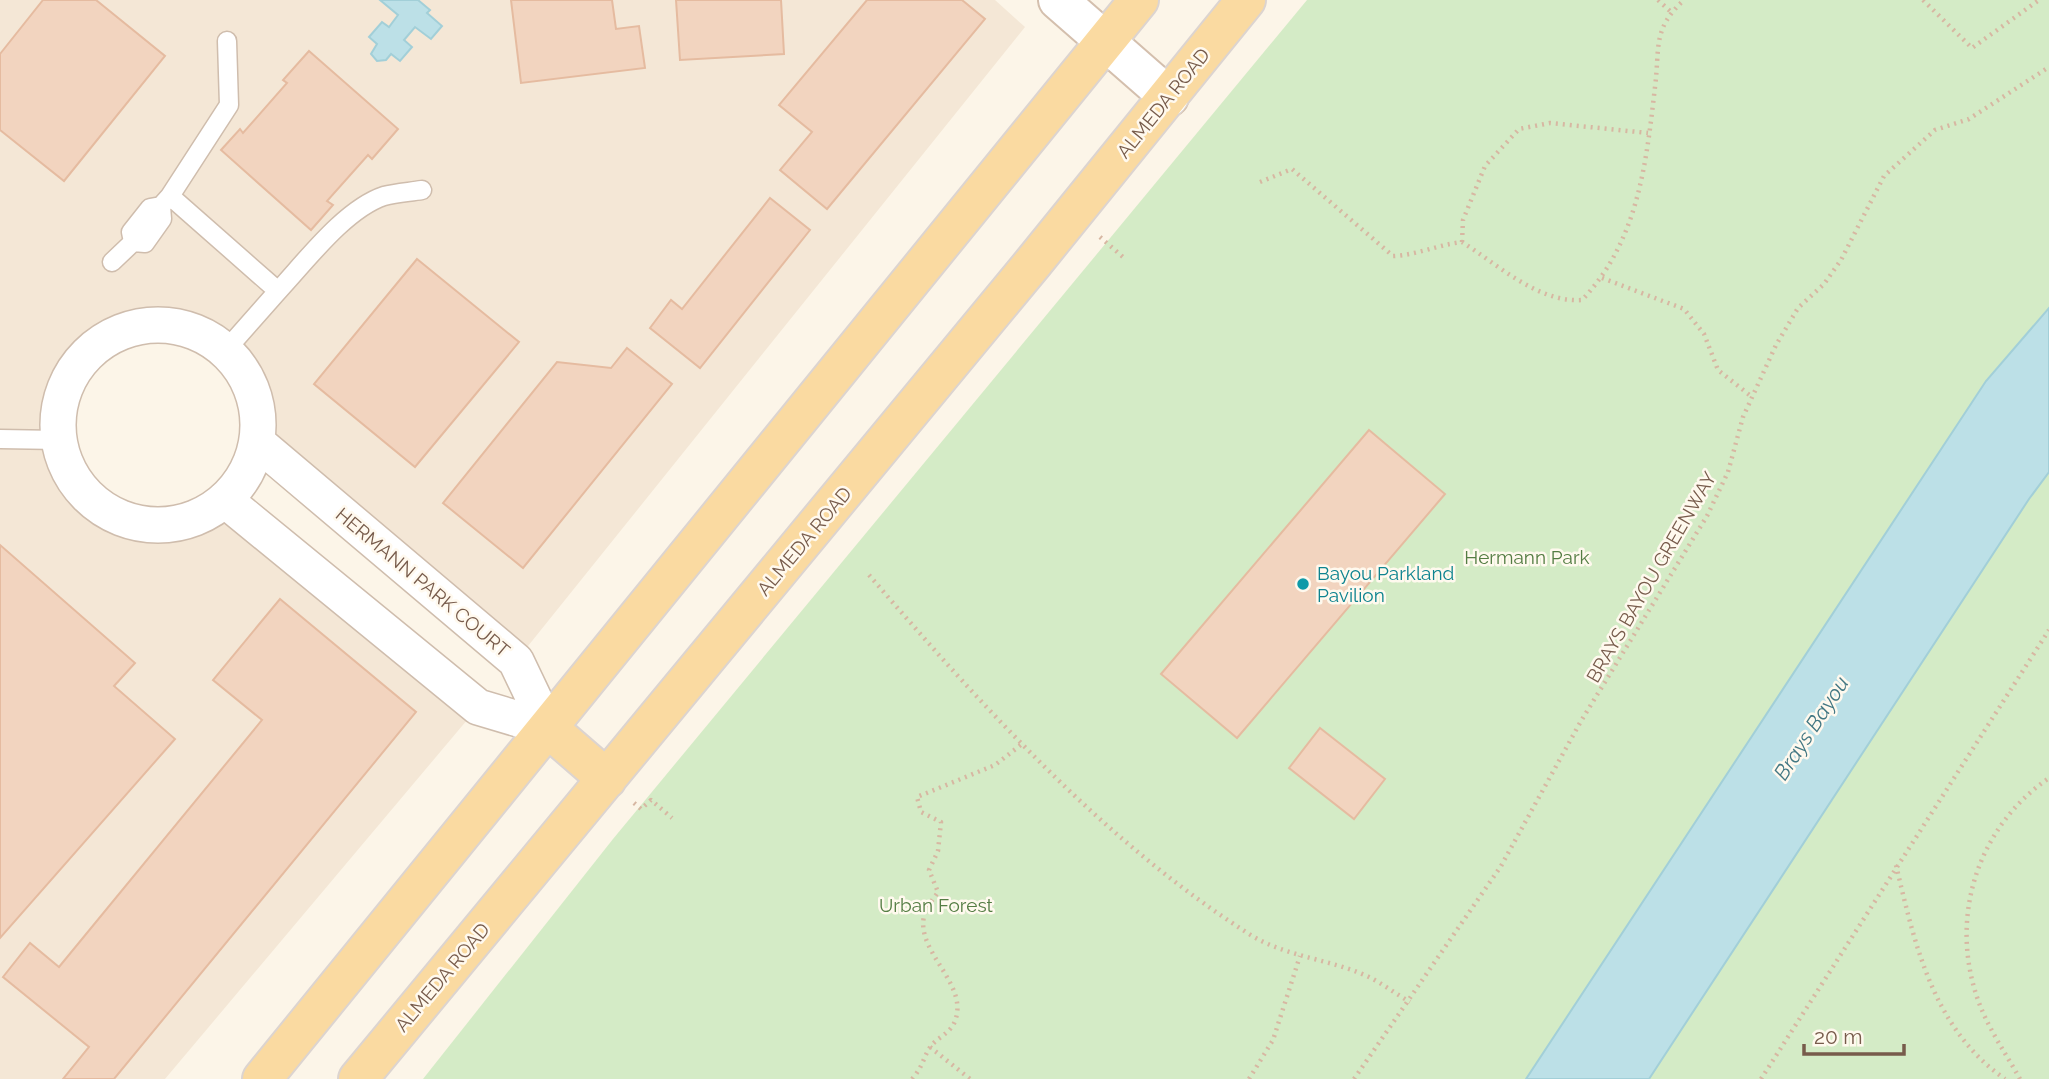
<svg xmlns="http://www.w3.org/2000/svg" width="2049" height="1079" viewBox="0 0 2049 1079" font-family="Raleway,sans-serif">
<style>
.residential{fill:#f4e7d6}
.green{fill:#d4ebc6}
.water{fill:#bce0e7;stroke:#a2cfd8;stroke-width:2}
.building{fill:#f2d4bf;stroke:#e5bba0;stroke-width:2}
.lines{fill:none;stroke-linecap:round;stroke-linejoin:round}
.lane-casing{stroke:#cfbdad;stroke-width:21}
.street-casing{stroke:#cfbdad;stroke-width:38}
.secondary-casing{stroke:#d4bfad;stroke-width:42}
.primary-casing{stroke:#dcd4d0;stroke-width:42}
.path{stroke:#d7b7a2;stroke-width:4.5;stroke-dasharray:2 5;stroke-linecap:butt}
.lane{stroke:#fff;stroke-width:18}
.street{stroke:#fff;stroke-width:35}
.secondary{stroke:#fff;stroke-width:38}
.primary{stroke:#fadaa1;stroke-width:38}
.culture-dot{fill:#0f9aa8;stroke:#fff9ee;stroke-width:2.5}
.labels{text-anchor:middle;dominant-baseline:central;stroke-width:5;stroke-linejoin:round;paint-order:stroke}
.street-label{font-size:19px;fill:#775b4b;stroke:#fff9ee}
.park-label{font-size:19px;fill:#547d43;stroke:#fff9ee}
.culture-label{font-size:19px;fill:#0d838f;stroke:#fff9ee;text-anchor:start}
.water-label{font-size:21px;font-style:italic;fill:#427783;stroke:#fff9ee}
</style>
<rect width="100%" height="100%" fill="#fcf5e8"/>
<path class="residential" d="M0 0H995L1025 27 516 661 257 442V408L246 377 225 351 203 335 177 327 150 325 121 331 95 347 74 369 61 396 57 426 62 455 77 485 101 508 131 522 164 525 197 518 225 500 478 707 165 1079H0Z"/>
<path class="green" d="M1307 0H2049V1079H423L613 839Z"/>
<path class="water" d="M380 0H418L430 10 427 13 442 26 431 39 415 27 404 40 412 47 400 61 391 54 386 60 377 61 371 54 377 44 369 37 382 22 389 27 398 15Z
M2049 308V472L2029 499 1649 1079H1526L1986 381Z"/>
<path class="building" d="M43 0H96L165 56 64 181 0 130V54Z
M511 0H612L616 29 639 26 645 68 521 83Z
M676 0H781L784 54 680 60Z
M867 0H962L985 19 827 209 780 170 812 132 779 105Z
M309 51 398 129 372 159 368 155 327 201 333 205 311 230 221 150 240 129 243 133 287 83 283 80Z
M770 198 810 230 700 368 650 328 671 300 682 309Z
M417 259 519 342 415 467 314 384Z
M627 348 672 384 523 568 443 503 557 362 611 368Z
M1369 430 1445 494 1237 738 1161 674Z
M0 545 135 663 114 686 175 739 0 938Z
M280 599 416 712 114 1079H63L89 1047 3 977 30 943 59 967 262 720 213 680Z
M1320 728 1385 779 1354 819 1289 768Z"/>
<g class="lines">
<g class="lane-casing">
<path id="lane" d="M170 196 229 105 227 41
M133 242 131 232 150 208 161 206 170 196 278 291 225 351
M112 262 133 242 145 243 162 219 161 206
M278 291C306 261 345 209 384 196 396 193 410 192 422 190
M0 439 59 440"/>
</g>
<g class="street-casing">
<path id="street" d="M58 425a100 100 0 1 1 200 0a100 100 0 1 1-200 0Z
M257 442 516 661 548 728
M225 500 478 707 548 728"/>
</g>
<g class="secondary-casing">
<path id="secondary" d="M1058 0 1169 97"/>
</g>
<g class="primary-casing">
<path id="primary" d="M548 728 607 779
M262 1079 1139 0
M358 1079 1033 263 1246 0"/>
</g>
<path class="path" d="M1658 0 1671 12
M1923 0 1972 48 2039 0
M1260 182 1292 169 1393 256C1417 255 1437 245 1462 242 1497 264 1538 303 1582 300 1638 241 1646 165 1655 87 1660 48 1652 29 1684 0
M1100 237 1123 257
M1462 242 1463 220 1485 166 1519 129 1550 123 1648 133
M1602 278 1684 309 1704 334 1718 370 1752 397
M869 575C982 706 1102 840 1249 934 1285 957 1331 959 1369 977 1383 984 1396 994 1410 1002
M634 803 641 809 651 800 672 818
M1896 865C1915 945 1933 1029 2005 1079
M930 1047 970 1079
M912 1079C923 1067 924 1055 931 1046 939 1036 952 1033 956 1018 967 980 910 948 926 910 929 904 934 898 938 892L929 870 938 851 941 822 921 812 917 797 995 765 1022 744
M1249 1079 1273 1040 1300 956
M1354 1079 1501 866 1581 721 1707 516 1728 472 1743 417 1776 345 1798 308 1824 284 1841 260 1884 176 1935 130 1969 119 2049 67
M1761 1079 2049 630
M2020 1079C2005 1052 1985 1024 1976 994 1950 913 1979 826 2049 778"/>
<use href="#lane" class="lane"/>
<use href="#street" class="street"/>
<use href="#secondary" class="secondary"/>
<use href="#primary" class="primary"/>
</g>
<circle class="culture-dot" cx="1303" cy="584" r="7"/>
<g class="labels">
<g class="street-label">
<text transform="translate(1163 103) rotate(-51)">ALMEDA ROAD</text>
<text transform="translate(804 541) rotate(-50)">ALMEDA ROAD</text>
<text transform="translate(1651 577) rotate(-60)">BRAYS BAYOU GREENWAY</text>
<text transform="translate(423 582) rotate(40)">HERMANN PARK COURT</text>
<text transform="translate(442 977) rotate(-50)">ALMEDA ROAD</text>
</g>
<g class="park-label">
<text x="1527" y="557">Hermann Park</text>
<text x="936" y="905">Urban Forest</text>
</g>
<g class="culture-label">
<text x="1317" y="573">Bayou Parkland<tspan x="1317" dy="22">Pavilion</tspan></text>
</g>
<g class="water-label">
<text transform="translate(1811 728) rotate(-57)">Brays Bayou</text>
</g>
</g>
<path d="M1804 1044v10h100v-10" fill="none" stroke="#775b4b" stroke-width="3.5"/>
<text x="1814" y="1044" font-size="21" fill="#775b4b" stroke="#fff9ee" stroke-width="5" paint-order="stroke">20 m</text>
</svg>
